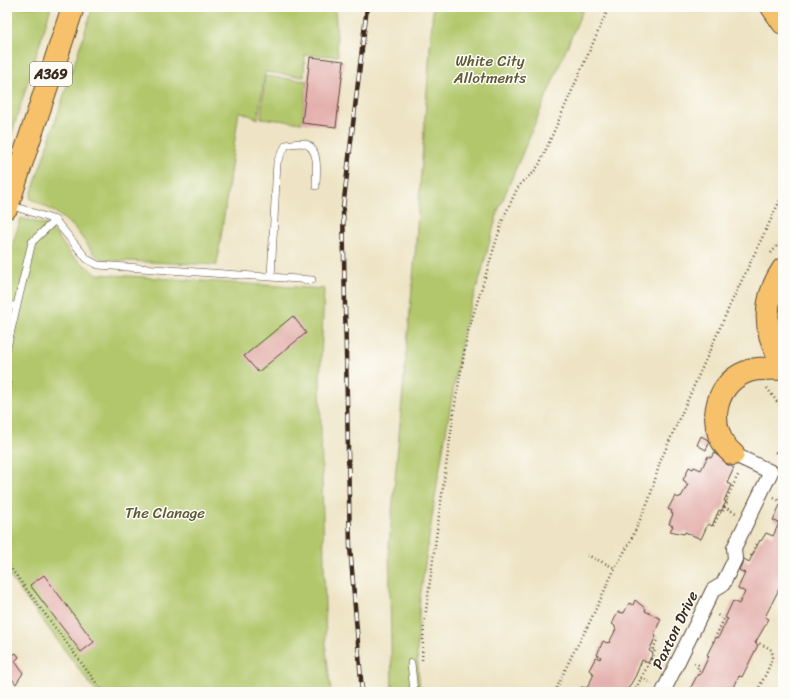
<svg xmlns="http://www.w3.org/2000/svg" width="790" height="699" viewBox="0 0 790 699" font-family="Sriracha,sans-serif">
<style>
.green{fill:#b2c76c;stroke:#767845}
.building{fill:#e4b0ad}
.lines{fill:none;stroke-linecap:round;stroke-linejoin:round}
.lane-casing{stroke:#564637;stroke-width:8}
.street-casing{stroke:#564637;stroke-width:16}
.primary-casing{stroke:#564637;stroke-width:24}
.highway-casing{stroke:#564637;stroke-width:24}
.path{stroke:#564637;stroke-width:2.5;stroke-dasharray:1 3;stroke-linecap:butt}
.lane{stroke:#fff;stroke-width:7}
.street{stroke:#fff;stroke-width:14}
.primary{stroke:#f6c16b;stroke-width:22}
.highway{stroke:#f6c16b;stroke-width:22}
.rail-casing{stroke:#3b2a1e;stroke-width:4.5}
.rail{stroke:#fdfcf7;stroke-width:3;stroke-dasharray:9;stroke-linecap:butt}
.labels{text-anchor:middle;dominant-baseline:central;stroke-width:3;stroke-linejoin:round;paint-order:stroke}
.shield{fill:#fdfcf7;stroke:#75695f;stroke-width:1}
.shield-label{font-size:14px;font-weight:bold;fill:#3b2a1e}
.park-label{font-size:15px;fill:#5f5935;stroke:#fdfcf7}
.street-label{font-size:15px;fill:#3b2a1e;stroke:#fdfcf7}
</style>
<rect width="100%" height="100%" fill="#fdfcf7"/>
<filter id="ink" filterUnits="userSpaceOnUse"><feTurbulence type="fractalNoise" baseFrequency=".025" numOctaves="2"/><feDisplacementMap in="SourceGraphic" scale="8" xChannelSelector="R" yChannelSelector="G"/><feConvolveMatrix kernelMatrix="1 2 1 2 8 2 1 2 1" color-interpolation-filters="sRGB"/></filter>
<filter id="wash" filterUnits="userSpaceOnUse"><feTurbulence type="fractalNoise" baseFrequency=".012" numOctaves="4" result="noise"/><feDisplacementMap in="SourceGraphic" scale="16" xChannelSelector="R" yChannelSelector="G"/><feGaussianBlur stdDeviation="0.9" result="paint"/><feColorMatrix in="noise" values="0 0 0 0 0 0 0 0 0 0 0 0 0 0 0 0 0 1.4 0 .05"/><feComposite in="paint" operator="in"/></filter>
<g filter="url(#wash)">
<rect width="100%" height="100%" fill="#eee4c5"/>
<path class="green" d="M7 7H51L7 149Z
M93 7H335L338 56 305 55 304 77 265 72 258 119 239 111 217 265 104 260 94 254 74 227 55 212 30 198Z
M433 7H584L498 211 480 278 465 323 437 484 420 598 417 653 420 692H392L389 546 415 255Z
M265 76 307 81 302 123 261 118Z
M21 218 50 226 72 256 97 274 324 289 320 385 326 650 331 692H96L7 573V261Z"/>
<g id="blocks">
<path class="building" d="M310 57 344 61 336 127 302 123Z
M293 316 306 333 258 372 244 356Z
M7 382 12 383 7 398Z
M701 436 710 441 706 450 697 445Z
M714 453 727 462 726 464 734 468 727 483 731 485 724 501 726 502 721 511 719 510 712 526 708 524 701 539 685 532 684 534 670 531 673 526 669 524 673 514 671 513 672 511 668 509 675 496 679 498 680 496 681 497 688 484H686V482L683 480 689 467 693 469 694 467 701 470 708 456 711 458Z
M780 505 783 507V581L765 617 769 619 755 643 758 645 742 677 739 676 733 690H734L733 692H696L690 689 698 674 700 675 709 656 707 655 716 637 718 638 727 620 728 619 725 618 733 601 739 604 745 592 738 588 745 573 739 570 744 559 749 562 760 540 761 541 766 533 773 536 779 523 773 520Z
M44 575 94 642 81 652 30 585Z
M635 600 646 609 645 611 661 619 654 634 656 636 649 651 653 653 648 663 642 660 636 675 628 689 634 692H578L581 687 587 688 594 674H592L593 672 589 670 596 657 600 659 601 657 597 655 603 641 607 643 608 642 609 643 616 629 615 628V626L612 624 618 612 624 613 629 603 633 605Z
M7 650 11 656 16 653 19 657 15 661 23 673 16 684 7 672Z"/>
</g>
</g>
<g filter="url(#ink)">
<use href="#blocks" fill-opacity="0" stroke="#564637" stroke-width="1"/>
<g class="lines">
<g class="lane-casing">
<path id="lane" d="M10 205 55 220 87 259 98 265 312 280
M271 277 277 162 286 145C291 144 297 143 302 143 321 146 316 172 316 186
M7 304 17 307
M7 347 32 242 55 220
M411 663 414 692"/>
</g>
<g class="street-casing">
<path id="street" d="M663 692 713 590 723 584 735 559 734 548 771 472 733 454"/>
</g>
<g class="primary-casing">
<path id="primary" d="M7 207 73 7"/>
</g>
<g class="highway-casing">
<path id="highway" d="M772 7 783 23
M783 269C762 300 763 333 783 364
M733 454C706 432 712 385 746 372 757 367 771 369 783 369"/>
</g>
<path class="path" d="M771 253 783 239
M767 388 783 410
M775 452 782 455
M779 461 783 453
M774 498 780 501 783 495
M724 507 736 513
M713 526 720 512 722 513 728 501 726 500 739 473
M587 555 615 568
M751 556 757 542
M7 563 103 692
M713 642 724 619 717 615
M756 642C760 644 767 646 771 650 777 657 760 684 757 692
M651 659 655 650 653 649 658 638
M422 660 424 625 443 487 456 398 468 332 503 219 517 189 523 181 532 174 539 165 609 7
M694 663 699 665 697 669 701 672
M641 678 652 683
M555 692 572 655 586 630 615 568 630 542 649 500 660 462 731 303 783 194
M634 692 651 659 650 658"/>
<use href="#lane" class="lane"/>
<use href="#street" class="street"/>
<use href="#primary" class="primary"/>
<use href="#highway" class="highway"/>
<g class="rail-casing">
<path id="rail" d="M362 692 350 546 343 208 367 7"/>
</g>
<use href="#rail" class="rail"/>
</g>
</g>
<g class="labels">
<rect class="shield" x="30" y="62" width="42" height="24" rx="3"/>
<g class="shield-label">
<text x="51" y="74">A369</text>
</g>
<g class="park-label">
<text x="490" y="61">White City<tspan x="490" dy="17">Allotments</tspan></text>
<text x="165" y="513">The Clanage</text>
</g>
<g class="street-label">
<text transform="translate(675 630) rotate(-64)">Paxton Drive</text>
</g>
</g>
<rect width="790" height="699" fill="none" stroke="#fdfcf7" stroke-width="24"/>
</svg>
